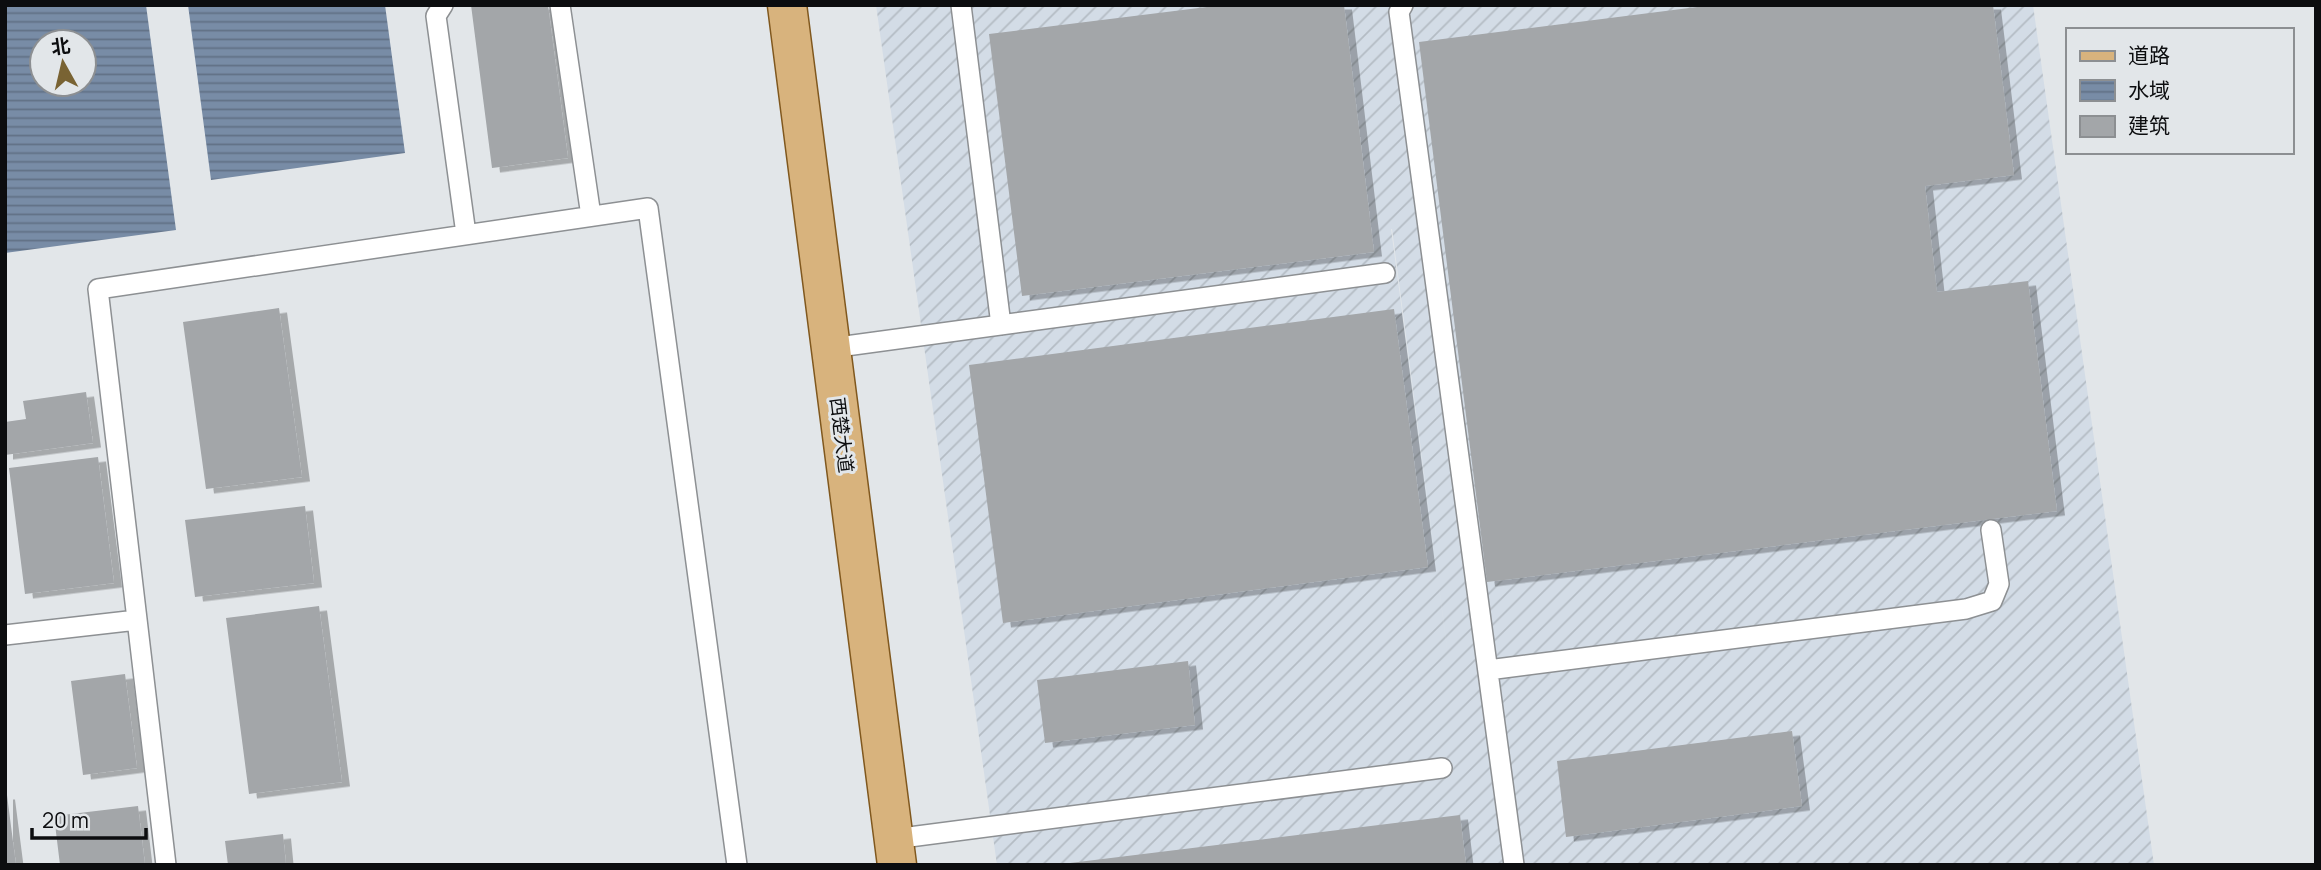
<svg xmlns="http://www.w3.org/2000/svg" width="2321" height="870" viewBox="0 0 2321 870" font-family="Manrope,'Noto Sans SC',sans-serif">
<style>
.industrial{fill:url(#industrial-furrows);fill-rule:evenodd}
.water{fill:url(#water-rules);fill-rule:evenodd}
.building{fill:#a3a6a9;filter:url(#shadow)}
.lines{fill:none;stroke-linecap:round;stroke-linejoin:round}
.lane-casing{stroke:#8d9093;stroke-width:22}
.primary-casing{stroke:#80581e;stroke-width:41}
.lane{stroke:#fff;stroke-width:19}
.primary{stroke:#d8b37d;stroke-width:38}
.labels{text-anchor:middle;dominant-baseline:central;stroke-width:6;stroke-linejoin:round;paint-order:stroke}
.street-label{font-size:19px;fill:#0c0d0f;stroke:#e2e6e9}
</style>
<defs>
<pattern id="industrial-furrows" width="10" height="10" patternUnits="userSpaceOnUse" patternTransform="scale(1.75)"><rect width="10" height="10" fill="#d3dce6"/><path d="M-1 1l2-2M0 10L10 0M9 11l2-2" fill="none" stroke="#b4bcc4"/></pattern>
<pattern id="water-rules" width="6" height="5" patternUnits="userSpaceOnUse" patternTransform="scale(1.75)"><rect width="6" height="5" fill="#788ca6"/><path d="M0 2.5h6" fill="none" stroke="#617186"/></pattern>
<filter id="shadow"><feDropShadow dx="8" dy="4.5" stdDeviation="0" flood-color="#0004"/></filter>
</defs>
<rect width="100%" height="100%" fill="#e2e6e9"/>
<path class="industrial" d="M876 5H2033L2154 865H997ZM1391 229H1392L1448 656 1443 617Z"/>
<path class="water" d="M5 5H146L176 230 5 253ZM42 42H84V84H42Z
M188 5H385L405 153 211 180Z"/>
<path class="building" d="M471 5H548L568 158 492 168Z
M1223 5H1344L1374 252 1022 296 989 34Z
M1713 5H1993L2014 175 1925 186 1937 292 2028 281 2057 511 1487 582 1419 42Z
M279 308 302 477 206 489 183 322Z
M1394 309 1428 567 1003 623 969 365Z
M86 392 93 443 5 455V422L26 419 23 401Z
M98 457 114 583 25 594 9 468Z
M305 506 314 583 195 597 185 520Z
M319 606 342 782 249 794 226 618Z
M1188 661 1195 725 1045 743 1037 680Z
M125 674 137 768 83 775 71 681Z
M1792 731 1802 806 1566 837 1557 761Z
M5 795H7L16 865H5Z
M138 806 145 865H60L54 816Z
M1460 815 1466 865H1070V863Z
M283 834 286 865H228L225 841Z"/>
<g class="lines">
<g class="lane-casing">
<path id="lane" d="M443 5 436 16 466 234
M560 5 591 216
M961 5 1001 325
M1403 5 1399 12 1514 865
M831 348 1385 273
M5 635 137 620
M1488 670 1966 609 1992 601 1999 584 1991 530
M894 839 1442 768
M166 865 98 289 648 208 737 865"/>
</g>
<g class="primary-casing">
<path id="primary" d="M787 5 897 865"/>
</g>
<use href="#lane" class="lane"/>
<use href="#primary" class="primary"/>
</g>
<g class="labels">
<g class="street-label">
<text transform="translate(842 435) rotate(83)">西楚大道</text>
</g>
</g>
<rect width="2321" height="870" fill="none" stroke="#0c0d0f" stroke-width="14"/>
<rect x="2066" y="28" width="228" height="126" fill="#e2e6e9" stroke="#8c8f92" stroke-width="2"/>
<rect x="2080" y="51" width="35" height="10" fill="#d8b37d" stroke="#8c8f92" stroke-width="2"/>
<text x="2128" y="63" font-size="21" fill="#0c0d0f">道路</text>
<rect x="2080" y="80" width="35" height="21" fill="url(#water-rules)" stroke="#8c8f92" stroke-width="2"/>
<text x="2128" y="98" font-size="21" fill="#0c0d0f">水域</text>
<rect x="2080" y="116" width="35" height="21" fill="#a3a6a9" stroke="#8c8f92" stroke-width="2"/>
<text x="2128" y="133" font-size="21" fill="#0c0d0f">建筑</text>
<g transform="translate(63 63) rotate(352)"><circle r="33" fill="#e2e6e9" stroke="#8c8f92" stroke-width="2"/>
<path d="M0-5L12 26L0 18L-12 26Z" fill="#796333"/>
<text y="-10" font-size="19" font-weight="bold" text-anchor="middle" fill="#0c0d0f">北</text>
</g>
<path d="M32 828v10h114v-10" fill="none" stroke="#0c0d0f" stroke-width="3.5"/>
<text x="42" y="828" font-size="21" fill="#0c0d0f" stroke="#e2e6e9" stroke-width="5" paint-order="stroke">20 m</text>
</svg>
